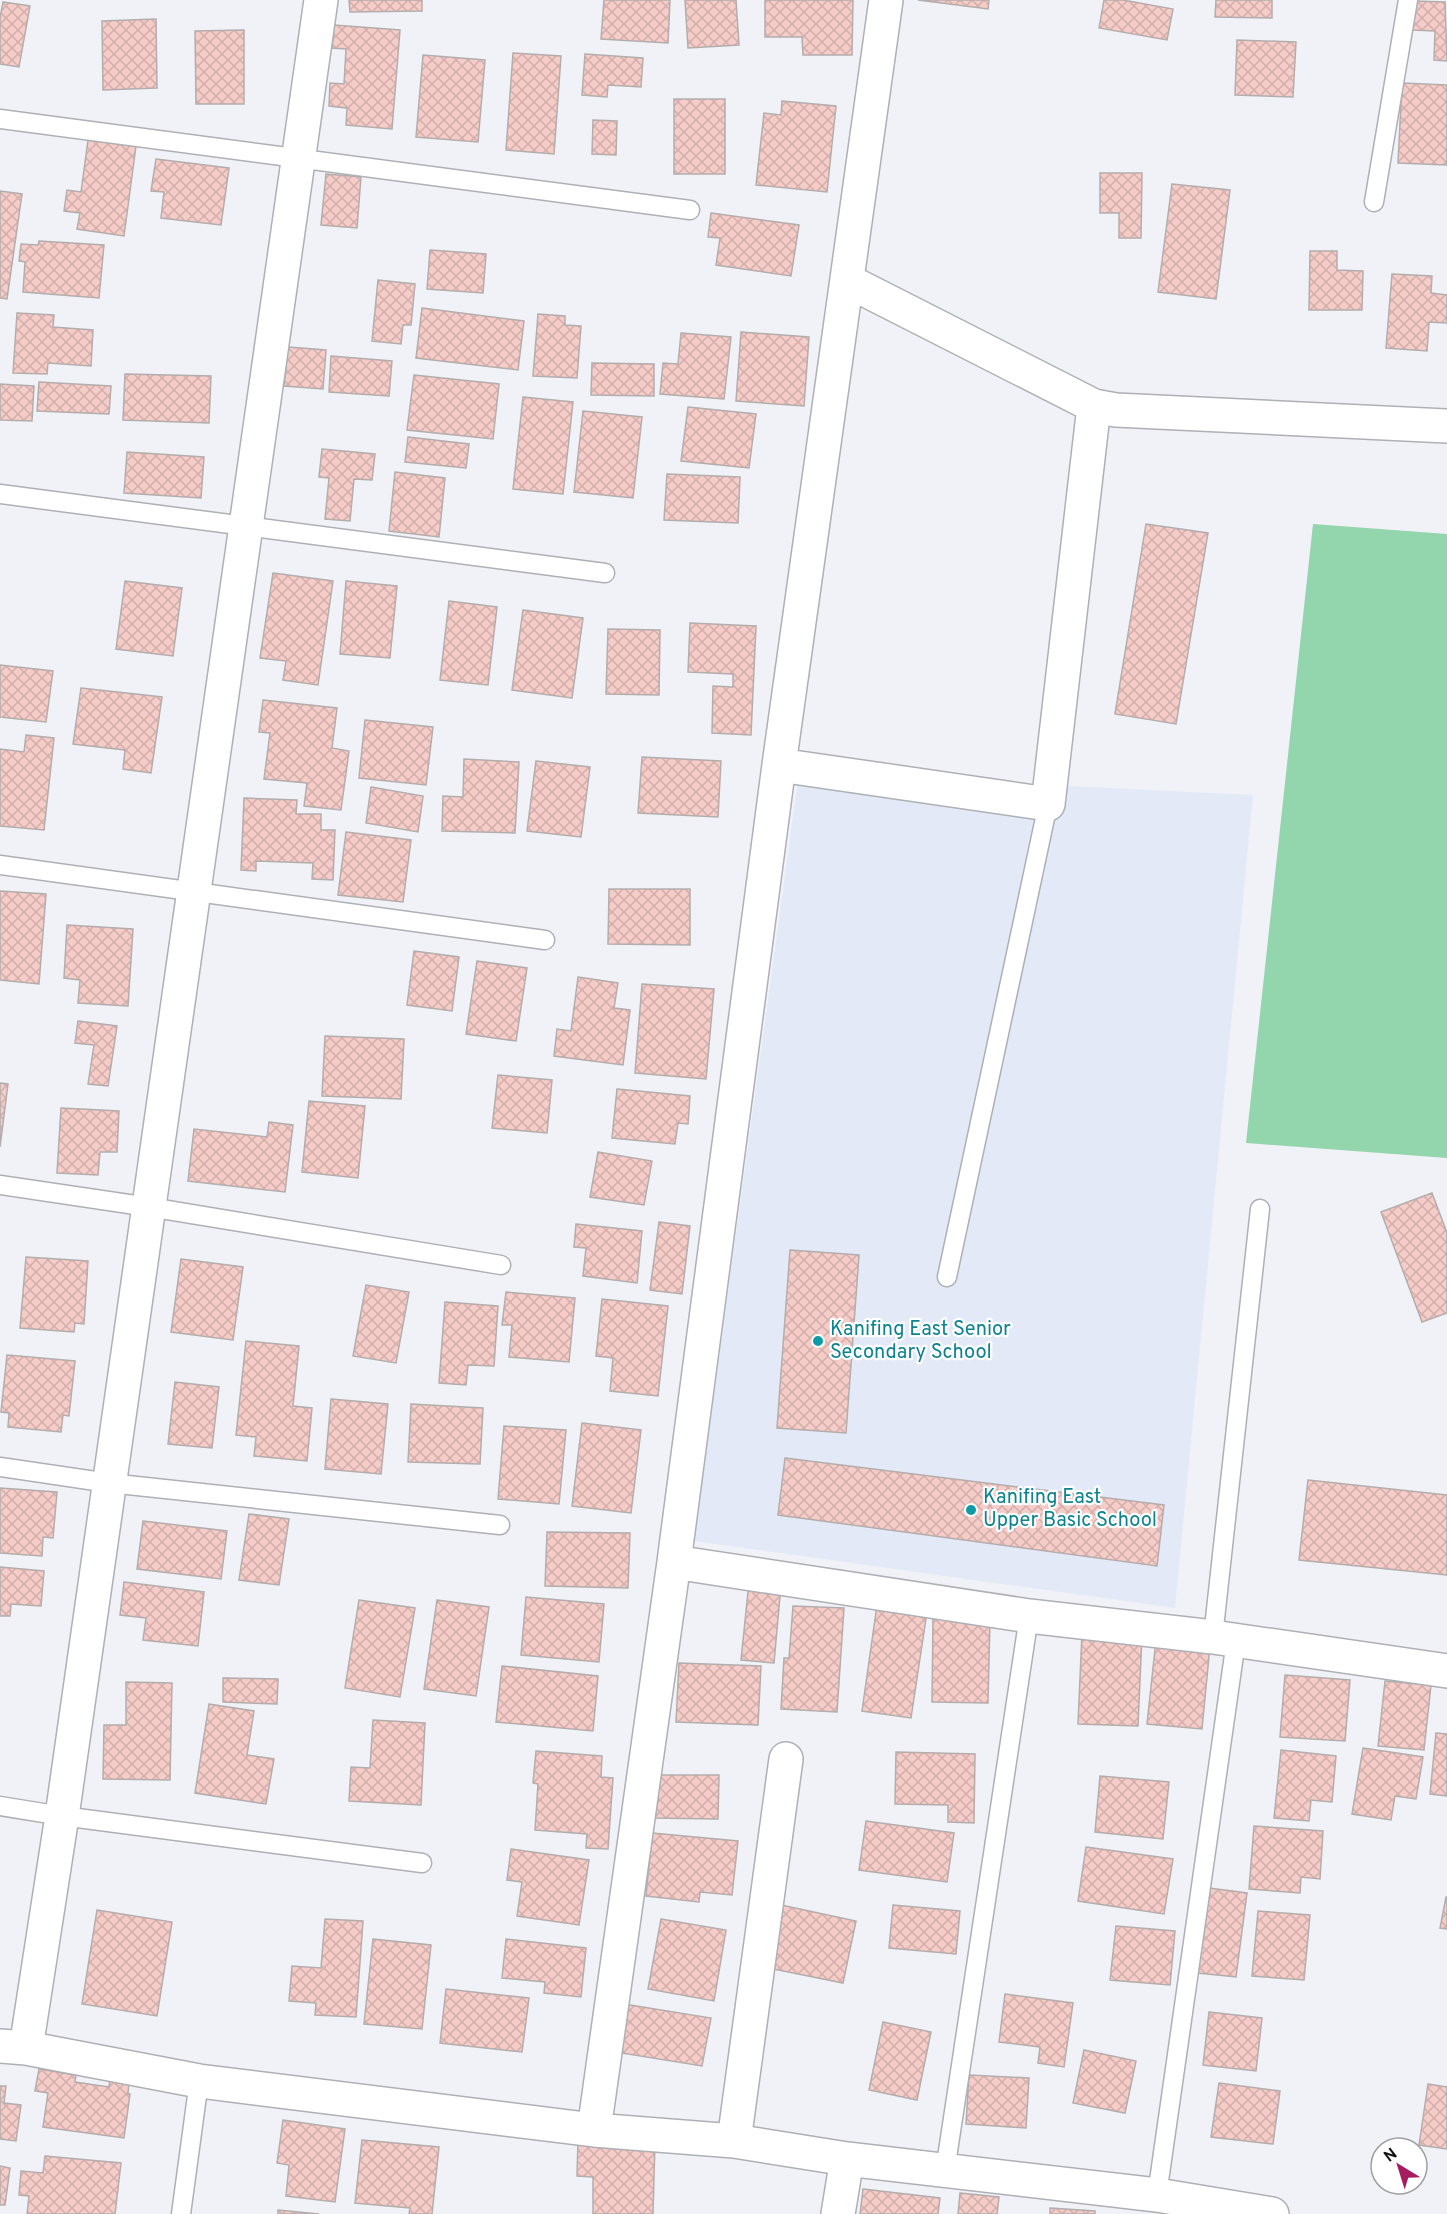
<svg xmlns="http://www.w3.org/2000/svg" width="1447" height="2214" viewBox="0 0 1447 2214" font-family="Overpass,sans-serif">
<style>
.built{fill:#e3e9f6}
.garden{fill:#93d5ac}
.building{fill:url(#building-cross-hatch);stroke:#b4adac;stroke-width:1.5}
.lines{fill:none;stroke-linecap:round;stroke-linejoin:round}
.service-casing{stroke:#adb0b5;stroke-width:21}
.minor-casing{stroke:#adb0b5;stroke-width:36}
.service{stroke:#fff;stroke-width:18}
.minor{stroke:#fff;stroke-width:33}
.culture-dot{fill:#0f9aa8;stroke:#fff;stroke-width:2}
.labels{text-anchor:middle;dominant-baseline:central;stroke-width:4.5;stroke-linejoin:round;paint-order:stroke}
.culture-label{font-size:20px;fill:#0d838f;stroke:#fff;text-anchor:start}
</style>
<defs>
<pattern id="building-cross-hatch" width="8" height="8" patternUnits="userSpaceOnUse" patternTransform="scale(1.5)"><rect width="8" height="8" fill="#f6ccc8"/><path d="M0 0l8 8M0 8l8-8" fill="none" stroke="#d2aeab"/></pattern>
</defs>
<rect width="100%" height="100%" fill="#f0f2f8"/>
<path class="built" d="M799 773 1253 795 1175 1608 694 1541Z"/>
<path class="garden" d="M1313 524 1447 534V1158L1246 1143Z"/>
<path class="building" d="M349 0H422V11L350 12Z
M604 0H670L668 43 601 39Z
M685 0H736L739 45 688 48Z
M765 0H853L852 55H803L802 37H765Z
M918 0H989L988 9Z
M1104 0H1123L1173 9 1167 40 1099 28Z
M1216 0H1272V18L1215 17Z
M1413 1 1445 2 1447 61 1434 60 1435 31 1412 30Z
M3 2 30 6 19 67 0 64V18Z
M156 19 157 88 103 90 102 21Z
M334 25 400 30 392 129 346 125 347 108 329 106 330 83 344 84 346 49 332 48Z
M244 30V104H196L195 31Z
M1237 40 1296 42 1293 97 1235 95Z
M513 53 561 56 554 154 506 150Z
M585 54 643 58 641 87 608 85 607 97 582 95Z
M423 55 485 60 478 142 416 137Z
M1402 83 1447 85V165L1398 163Z
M674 99H725V174H674Z
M782 101 836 106 827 192 756 185 764 113 781 115Z
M593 120 617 121 616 155 592 154Z
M88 140 136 146 124 236 77 229 80 213 64 211 67 190 81 192Z
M156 159 229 168 221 225 161 218 164 192 151 191Z
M1100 173H1142L1141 238H1119V213H1100Z
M326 174 361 177 357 228 321 225Z
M1172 184 1230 190 1216 299 1158 292Z
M0 191 22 194 7 299 0 298Z
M711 213 799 225 791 276 716 265 720 238 708 237Z
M39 241 104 245 99 298 23 292 25 262 19 261 21 244 38 245Z
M430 250 486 254 483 293 427 289Z
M1310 251H1337V270L1363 271 1362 310H1309Z
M1392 274 1432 276 1431 293 1447 295V323L1429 322 1427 351 1386 348Z
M378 280 415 284 411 325H403L401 344 372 341Z
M422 308 524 321 518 370 416 358Z
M17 313 54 315 53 327 93 330 91 366 48 363 47 374 13 373Z
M538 314 565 316V325L581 326 577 378 533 376Z
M741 332 809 337 804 406 736 401Z
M681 333 731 337 724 399 660 394 663 363 678 364Z
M288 347 326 350 323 389 284 386Z
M331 356 392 361 389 396 329 392Z
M592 363 654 364V396L591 395Z
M125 374 211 376 209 423 123 420Z
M414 375 499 384 493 439 407 430Z
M39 382 111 386 109 414 37 411Z
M0 384 34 386 32 421 0 420Z
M523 397 573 402 563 494 513 489Z
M688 407 756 414 749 468 681 461Z
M583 411 642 417 633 498 574 492Z
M408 437 469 444 466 468 405 462Z
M322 449 375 454 372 480 354 479 350 521 325 519 329 478 319 477Z
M127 452 204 457 201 498 124 493Z
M395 472 445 478 439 537 389 531Z
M667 474 740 477 738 523 664 520Z
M1146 524 1208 533 1176 724 1115 714Z
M273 573 333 581 318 685 283 680 286 661 260 658Z
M125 581 182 588 173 656 116 649Z
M346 581 397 586 390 658 340 654Z
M449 601 497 607 488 685 440 680Z
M523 610 583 618 572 698 512 690Z
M690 623 756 626 751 735 712 733 713 686 733 687V674L688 672Z
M608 629 660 630 659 695 606 694Z
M0 665 53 671 46 722 0 717Z
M81 688 162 697 151 773 123 769 125 750 73 744Z
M263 700 337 708 332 748 349 751 341 810 304 806 307 783 264 779 270 733 259 732Z
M365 720 433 727 426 785 359 778Z
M26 735 54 738 44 830 0 826V749L24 752Z
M642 757 721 761 718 817 638 813Z
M464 759 519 762 515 833 442 831 443 796 463 797Z
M536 761 590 767 581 837 527 831Z
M371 787 423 796 418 832 366 823Z
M244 798 297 800 296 814H321V830H335L333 880 312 879 313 863 256 861V871L241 870Z
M346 832 411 840 403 902 338 895Z
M609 889H690V945L608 944Z
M0 891 46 894 39 984 0 980Z
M67 925 133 929 128 1006 78 1003 80 980 64 978Z
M414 951 459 957 452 1011 407 1005Z
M477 961 527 968 516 1041 466 1034Z
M578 977 618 983 614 1008 630 1010 623 1065 554 1056 557 1029 571 1031Z
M642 984 714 989 706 1079 635 1073Z
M78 1021 117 1026 108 1086 88 1084 94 1045 75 1043Z
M325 1036 404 1039 401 1099 322 1096Z
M498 1075 552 1080 547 1133 492 1128Z
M0 1083 8 1084 0 1147Z
M617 1089 690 1096 688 1124 678 1123 675 1144 612 1138Z
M309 1101 365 1106 358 1178 302 1172Z
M61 1108 119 1111 117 1152H100L98 1175 57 1173Z
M269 1122 293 1125 285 1192 188 1181 194 1129 267 1137Z
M598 1152 652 1161 644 1205 590 1197Z
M1432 1193 1447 1233V1313L1422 1322 1381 1212Z
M659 1222 690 1226 682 1294 650 1290Z
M576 1224 642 1231 637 1283 583 1276 586 1248 574 1247Z
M790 1250 859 1255 846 1433 777 1428Z
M26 1257 88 1261 84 1324 75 1323 74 1332 20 1328Z
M181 1259 243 1267 233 1340 171 1332Z
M366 1285 409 1292 396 1363 353 1356Z
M506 1292 575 1298 569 1362 509 1357 512 1325H502Z
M602 1299 668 1306 658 1396 610 1391 613 1358 596 1356Z
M445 1302 498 1306 494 1366 468 1365 466 1385 439 1383Z
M246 1341 299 1346 293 1406 312 1408 307 1461 254 1456 256 1437 236 1435Z
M7 1355 75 1361 69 1416 63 1415 61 1432 8 1427 9 1413 1 1412Z
M175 1382 219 1387 212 1448 168 1444Z
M331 1399 388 1404 381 1474 325 1469Z
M411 1404 483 1408 480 1464 408 1462Z
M582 1423 641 1430 631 1513 572 1506Z
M504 1426 566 1430 559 1504 498 1499Z
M785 1458 1164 1505 1157 1566 778 1515Z
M1308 1480 1447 1495V1575L1299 1560Z
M0 1488 57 1492 53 1538 43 1537 42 1556 0 1553Z
M249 1514 289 1519 279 1585 239 1580Z
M143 1521 227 1531 221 1579 137 1569Z
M547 1532 630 1533 628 1588 545 1586Z
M0 1567 44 1571 41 1606 11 1604 10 1616H0Z
M124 1582 204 1592 198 1646 143 1640 146 1618 120 1615Z
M749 1582 781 1585 774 1663 741 1660Z
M526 1597 604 1604 599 1662 521 1655Z
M359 1600 415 1608 400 1697 345 1688Z
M437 1600 489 1607 476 1696 424 1689Z
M877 1605 927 1612 911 1718 862 1711Z
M793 1606 844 1608 837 1712 781 1709 784 1658H789Z
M933 1619H990L988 1703 932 1702Z
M1082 1633 1142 1635 1138 1726 1078 1724Z
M1156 1640 1210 1646 1202 1729 1147 1724Z
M679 1663 761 1666 758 1725 676 1722Z
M502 1666 598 1676 593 1731 496 1722Z
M1285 1675 1350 1680 1345 1741 1280 1737Z
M223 1678 278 1679 277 1704 223 1702Z
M1385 1681 1431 1685 1424 1750 1378 1746Z
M126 1682 172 1683 170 1780 103 1779 104 1725H126Z
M209 1704 254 1711 247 1755 274 1759 266 1804 195 1793Z
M373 1720 425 1723 421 1805 349 1801 351 1767 370 1768Z
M1436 1733 1447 1734V1796L1430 1794Z
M1363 1748 1423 1757 1416 1799 1395 1796 1391 1820 1352 1814Z
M1281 1750 1336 1756 1332 1802 1311 1800 1309 1821 1274 1818Z
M536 1751 602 1756 601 1777 613 1778 608 1849 586 1848 587 1834 535 1830 538 1784 533 1783Z
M896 1752 975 1754 974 1823 948 1822V1805L895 1804Z
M650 1775H719L718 1819 650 1818Z
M1100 1776 1169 1782 1163 1839 1095 1832Z
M866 1821 954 1833 947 1882 859 1870Z
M1254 1826 1323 1831 1320 1879 1301 1877 1300 1893 1249 1889Z
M652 1833 738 1841 732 1895 700 1892 699 1902 646 1896Z
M1086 1847 1173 1859 1164 1914 1078 1901Z
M511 1849 589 1860 579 1925 517 1916 522 1882 507 1880Z
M1209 1888 1247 1893 1236 1977 1198 1973Z
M1446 1897H1447V1929L1440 1928Z
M781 1905 856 1921 843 1983 768 1968Z
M893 1905 960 1911 956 1954 889 1948Z
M97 1910 172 1922 157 2016 82 2004Z
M1258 1911 1310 1915 1304 1980 1252 1976Z
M325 1919 363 1921 356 2017 315 2015 316 2003 289 2001 292 1966 321 1968Z
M661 1919 726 1930 714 2001 648 1989Z
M1116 1926 1175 1931 1170 1985 1110 1980Z
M373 1939 431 1945 422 2029 364 2024Z
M506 1939 586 1948 581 1997 544 1993 545 1982 502 1978Z
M446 1989 529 1998 522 2052 440 2043Z
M1005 1994 1073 2003 1064 2067 1038 2063 1040 2047 999 2042Z
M624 2004 711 2018 702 2066 615 2052Z
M1209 2012 1262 2018 1256 2071 1203 2065Z
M883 2022 931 2032 917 2100 869 2090Z
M1084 2050 1136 2061 1125 2113 1073 2103Z
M39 2069 76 2075 75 2082 109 2087 110 2079 129 2081 128 2094H130L124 2138 43 2127 48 2093 35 2091Z
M969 2075 1029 2078 1026 2128 966 2124Z
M1219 2083 1280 2091 1273 2144 1211 2137Z
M1428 2084 1447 2087V2149L1419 2145Z
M0 2086H6L4 2103 21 2105 16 2141 0 2139Z
M283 2120 345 2129 335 2202 286 2196 289 2165 277 2163Z
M362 2140 439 2147 432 2214H409L410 2208 355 2203Z
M578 2140 655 2141 653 2214H593V2177L577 2176Z
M45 2156 121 2163 115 2214H27L29 2196 19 2195 21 2171 43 2173Z
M0 2166 10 2168 5 2205H0Z
M863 2189 940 2198 938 2214H860Z
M960 2193 999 2197 997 2214H958Z
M1050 2208 1095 2211V2214H1050Z
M278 2210 319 2214H278Z"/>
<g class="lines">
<g class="service-casing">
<path id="service" d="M0 119 690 210
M1374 202 1408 0
M0 494 605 573
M0 865 545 940
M0 1185 149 1207 501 1265
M947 1277 1048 804
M0 1467 109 1483 500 1525
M1213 1637 1260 1209
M0 1806 62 1816 422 1863
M945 2171 1029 1616
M1157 2195 1236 1641
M181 2214 199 2081"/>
</g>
<g class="minor-casing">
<path id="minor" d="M848 281 1094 406 1116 410 1447 426
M779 765 1048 804 1094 406
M674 1562 1029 1616 1213 1637 1447 1671
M0 2046 26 2048 199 2081 594 2130 734 2141 847 2159 1157 2195 1272 2214
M26 2048 62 1816 321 0
M594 2130 674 1562 779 765 886 0
M734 2141 786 1759
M838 2214 847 2159"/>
</g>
<use href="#service" class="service"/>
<use href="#minor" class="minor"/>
</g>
<g class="culture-dot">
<circle cx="818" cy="1341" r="6"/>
<circle cx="971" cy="1510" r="6"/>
</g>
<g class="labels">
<g class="culture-label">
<text x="830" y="1330">Kanifing East Senior<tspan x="830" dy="23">Secondary School</tspan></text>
<text x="983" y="1498">Kanifing East<tspan x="983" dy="23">Upper Basic School</tspan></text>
</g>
</g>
<g transform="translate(1399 2166) rotate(322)"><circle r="28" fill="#ffffff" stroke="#9f9fa0" stroke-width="1.5"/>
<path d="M0-4.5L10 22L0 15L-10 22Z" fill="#a71c5f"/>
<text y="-9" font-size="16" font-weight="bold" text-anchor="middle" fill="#0f1012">N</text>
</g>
</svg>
